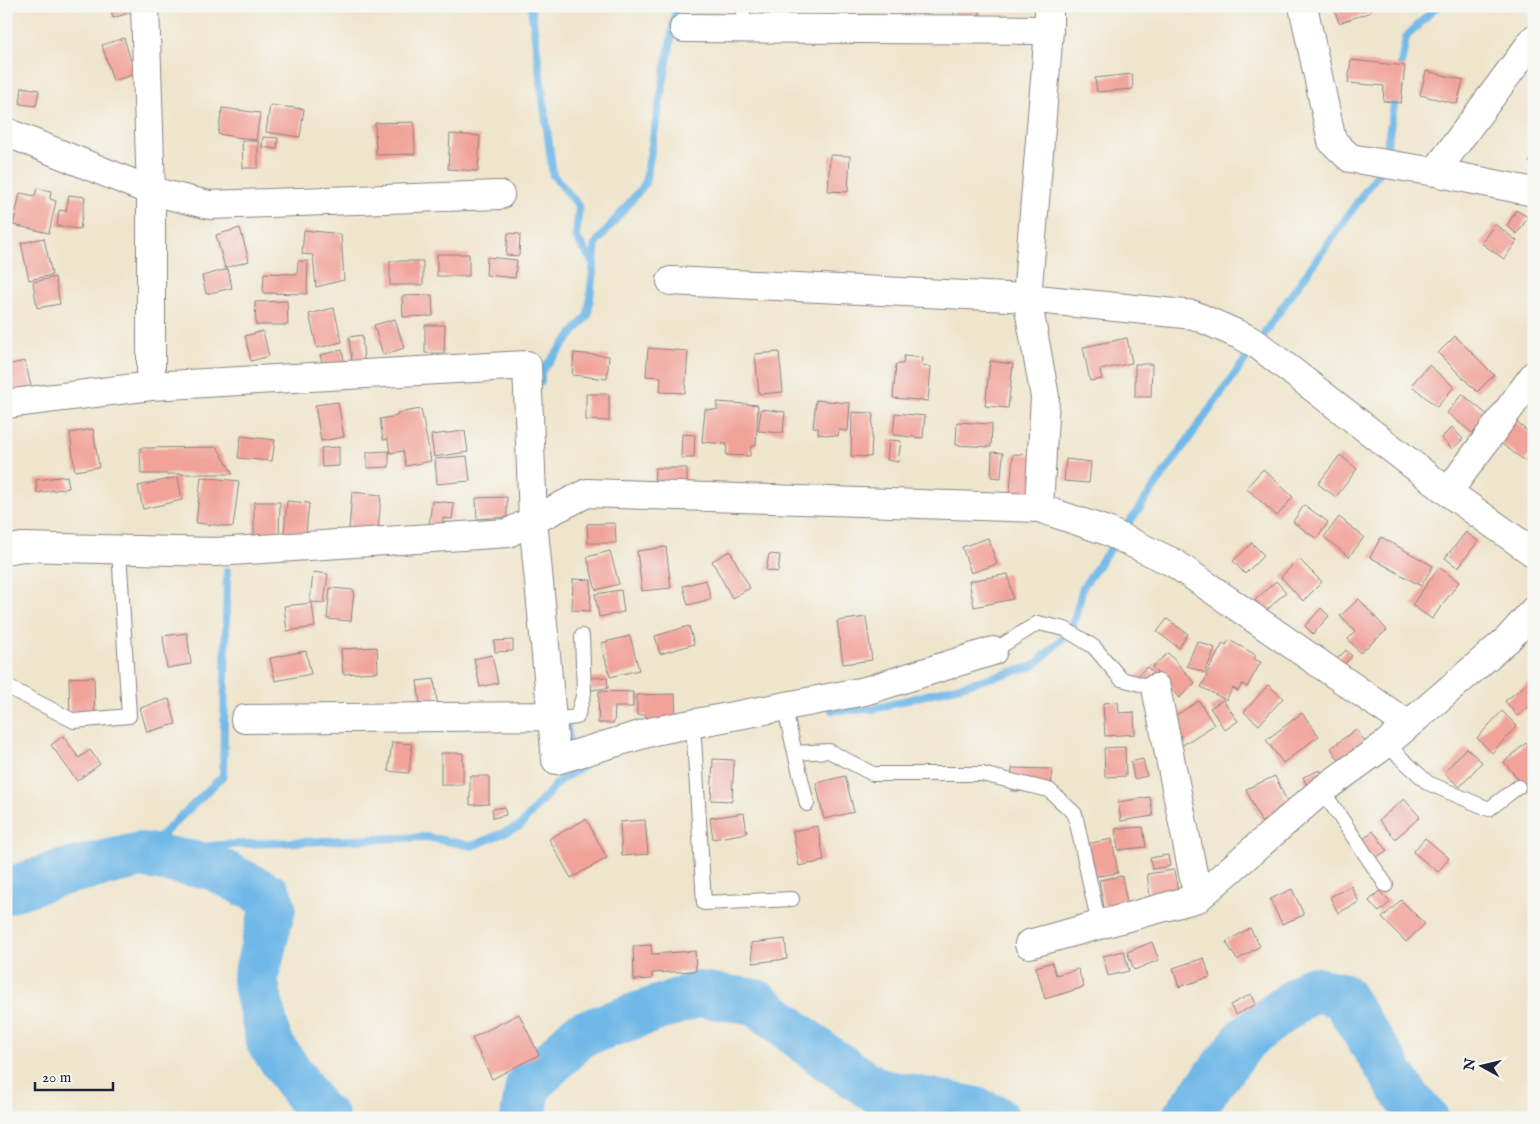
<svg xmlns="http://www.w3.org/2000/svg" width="1540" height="1124" viewBox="0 0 1540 1124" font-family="'IM FELL English',serif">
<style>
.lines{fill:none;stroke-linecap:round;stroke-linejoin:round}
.stream{stroke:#70b8e8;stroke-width:8}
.river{stroke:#70b8e8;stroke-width:46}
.building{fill:#f1a39a}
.service-casing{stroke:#888484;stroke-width:16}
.minor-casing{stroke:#888484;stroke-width:30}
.service{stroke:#fff;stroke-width:14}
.minor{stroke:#fff;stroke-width:28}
</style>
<rect width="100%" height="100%" fill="#f6f6f2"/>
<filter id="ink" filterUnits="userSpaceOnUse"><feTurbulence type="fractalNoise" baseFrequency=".02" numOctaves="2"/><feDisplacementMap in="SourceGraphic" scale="10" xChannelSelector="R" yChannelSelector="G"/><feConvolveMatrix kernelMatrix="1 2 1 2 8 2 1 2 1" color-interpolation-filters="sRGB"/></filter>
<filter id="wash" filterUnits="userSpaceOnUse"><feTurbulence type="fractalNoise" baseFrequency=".0096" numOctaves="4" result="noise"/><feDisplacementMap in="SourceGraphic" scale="20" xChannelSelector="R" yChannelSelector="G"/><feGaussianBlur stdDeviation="1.12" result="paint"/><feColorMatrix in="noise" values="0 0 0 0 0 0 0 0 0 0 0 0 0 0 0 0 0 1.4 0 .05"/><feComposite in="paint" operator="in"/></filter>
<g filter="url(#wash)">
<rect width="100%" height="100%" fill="#efe5cc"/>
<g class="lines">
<path class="stream" d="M531 6 553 175 579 206 576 237 594 264
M1399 76 1406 37 1437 6
M541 382V372L588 315 596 243 645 184 677 6
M832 710 874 709 1034 666 1072 629 1083 587 1379 172 1385 157 1396 94
M565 718 569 740
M141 855 220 845 427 837 472 846 520 826 560 780 585 765
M141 855 223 776 227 571"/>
<path class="river" d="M6 891 57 874 141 855 212 867 269 896 273 907 255 980 269 1042 319 1114 326 1118
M523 1118 528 1086 579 1035 699 994 756 1002 826 1057 877 1091 973 1109 996 1118
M1184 1118 1246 1038 1311 989 1341 995 1408 1099 1426 1118"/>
</g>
<g id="blocks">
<path class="building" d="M110 6H147V7L113 18Z
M954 6H980V21H954Z
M1333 6H1369L1371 12 1339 23Z
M124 38 135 74 113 81 102 45Z
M1351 60 1405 66 1401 103 1383 101 1384 86 1348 83Z
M1426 71 1463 80 1457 104 1420 95Z
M1132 74 1133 89 1097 92 1095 78Z
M22 87 39 90 36 106 20 104Z
M270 105 304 109 300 137 266 132Z
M222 108 260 113 256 140 218 134Z
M414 122 415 154 376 155 375 123Z
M450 134 480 136 478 171 448 169Z
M263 137 278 138 277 149 262 147Z
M242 141H258V168H243Z
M830 155 850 156 848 192 828 191Z
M1534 155V166L1529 162Z
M37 188 51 191 50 199 56 201 49 233 13 225 20 193 35 196Z
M69 195 85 197 80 229 57 226 59 210 66 211Z
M1516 210 1528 217 1517 234 1507 226Z
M1495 224 1517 241 1504 259 1481 243Z
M240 228 249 261 225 268 216 235Z
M304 230 341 234 344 280 316 287 313 255 302 254Z
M508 233 520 234 519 256 506 255Z
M44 238 52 275 29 280 21 243Z
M437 254H469V276H437Z
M487 257 517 260 515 278 486 275Z
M298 261H308L307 294 263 293 264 273 297 274Z
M390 261H423V285H390Z
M228 269 232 288 206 294 202 276Z
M55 277 60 304 37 308 33 282Z
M432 295 433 316 403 317 402 296Z
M287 301 288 325H256L255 302Z
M334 308 342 342 317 348 309 314Z
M395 319 404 348 383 355 374 325Z
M425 325H445L444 353H425Z
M263 331 269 356 251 361 245 336Z
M362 335 364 360 352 362 349 337Z
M1455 336 1494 375 1477 392 1438 353Z
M1127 338 1132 363 1100 370 1102 379 1090 381 1083 347Z
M648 348 688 351 685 393 660 392 661 377 646 376Z
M342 350 345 364 324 369 320 355Z
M779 352 783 392 759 394 755 354Z
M574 353 609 356 607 379 572 375Z
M904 356 923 358 922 366 931 367 928 401 893 398 896 364H903Z
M25 361 33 395 10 400 6 382V365Z
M990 361 1013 364 1008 408 985 406Z
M1135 364H1152L1151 397H1135Z
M1429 365 1454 387 1437 407 1411 385Z
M586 394H609V421L586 420Z
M1462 394 1490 417 1476 436 1447 413Z
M816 400 850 403 848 431 839 430 838 436 818 434V428L813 427Z
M338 402 344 437 321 441 315 405Z
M717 402 758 405 756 446H751L750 456 726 455 727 444 702 442 705 409 717 410Z
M421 409 431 461 406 466 403 451 390 453 388 439 383 440 380 419 397 416V413Z
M761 409 785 412 783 433 758 431Z
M852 412 873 413 871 457 851 456Z
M895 413 925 416 923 438 893 435Z
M1509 417 1534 436V449L1525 461 1494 438Z
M957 422 992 424 991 447 956 445Z
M1452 427 1463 439 1452 449 1441 438Z
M93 429 99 467 75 471 70 433Z
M465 431 468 452 434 457 431 435Z
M682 434 695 435 694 458H681Z
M241 436 275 440 272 461 238 458Z
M889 440 901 441 898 462 887 460Z
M217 447 233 474H141L140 448Z
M339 447V466L322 467 321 448Z
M389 451V467L367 468V452Z
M992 452 1003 453 1001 478 991 477Z
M1013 454 1035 455 1031 505 1009 503Z
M1340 455 1357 469 1336 497 1318 484Z
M467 456 470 481 437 484 435 459Z
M1066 459 1091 462 1089 483 1064 481Z
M655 468H687V489H654Z
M1263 469 1293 497 1277 516 1246 488Z
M67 476 69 488 37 493 36 480Z
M178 477 182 500 143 509 138 486Z
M201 477 239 481 233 527 196 523Z
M352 492 381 495 378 531 349 529Z
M507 497V517L477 519 476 498Z
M287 501 309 503 305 544 283 542Z
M432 501 454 503 452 519 443 518 442 528 429 526Z
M254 502H280L279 541H254Z
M1304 505 1328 522 1317 539 1293 522Z
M1339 517 1364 537 1349 557 1324 537Z
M615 523 616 543H588L587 524Z
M1466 532 1478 541 1458 568 1445 558Z
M1381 537 1433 566 1421 586 1370 557Z
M988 538 997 564 971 573 962 547Z
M1252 543 1264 555 1245 574 1233 561Z
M666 547 671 588 642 591 637 551Z
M610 551 619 584 596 590 587 557Z
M730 551 750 588 732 598 712 561Z
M769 554 780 555 778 572 766 570Z
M1299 559 1322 582 1303 601 1281 577Z
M1439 567 1459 582 1432 619 1412 605Z
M313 572 328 574 324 603 310 602Z
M1008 574 1013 599 974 607 969 581Z
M573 579 591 580 590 611 572 610Z
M706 580 711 599 688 605 683 586Z
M1276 581 1286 592 1265 612 1255 600Z
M330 588 354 590 351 621 327 619Z
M621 590 624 612 599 617 595 594Z
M1359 599 1387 630 1360 653 1348 639 1355 632 1340 616Z
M312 603 315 627 287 631 284 606Z
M1321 608 1329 616 1313 634 1305 626Z
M866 617 872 660 843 664 837 621Z
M1167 619 1188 634 1179 648 1157 632Z
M689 626 694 644 660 654 655 636Z
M187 633 191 664 167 668 163 636Z
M630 636 639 670 610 677 601 643Z
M513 640V651L495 652 494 641Z
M1229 640 1256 655 1254 659 1261 662 1247 687 1242 684 1238 691 1233 688 1226 700 1201 687 1207 676 1206 675 1223 643 1226 645Z
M1197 641 1215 648 1205 673 1187 666Z
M377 647 378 672 343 674 341 649Z
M1346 650 1352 656 1336 673 1329 667Z
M306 651 311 674 275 681 270 658Z
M1168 653 1195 683 1179 698 1152 667Z
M492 655 498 683 480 687 474 659Z
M1147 667 1156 676 1139 691 1131 682Z
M94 677 95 722 70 723 69 678Z
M607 677 608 688 591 690 590 678Z
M1534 678V703L1517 716 1505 701Z
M434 679 438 708 421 710 417 681Z
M1268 685 1283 698 1259 725 1244 712Z
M599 691 633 692V707H615L614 723H598Z
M675 694 676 724 646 731V715H637V695Z
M169 699 176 724 147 732 140 708Z
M1223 700 1238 721 1225 730 1210 708Z
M1199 701 1214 725 1178 748 1163 723Z
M1118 702 1119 713 1134 712 1135 734 1105 736 1103 703Z
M1502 711 1517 726 1492 753 1477 738Z
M1302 713 1319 736 1283 763 1266 740Z
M1356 729 1369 747 1343 766 1331 748Z
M63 736 79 758 90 750 100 764 77 781 51 745Z
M392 742 412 744 409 773 388 771Z
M1526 743 1534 753V790L1530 794 1504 762Z
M1125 747 1126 776 1105 777 1104 748Z
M1466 748 1482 762 1460 787 1444 773Z
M441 753H463V785H441Z
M713 759 734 760 732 801 711 800Z
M1143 759 1147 776 1134 779 1131 762Z
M1012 768 1052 769 1051 792 1011 791Z
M1320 770 1326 782 1309 790 1303 777Z
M470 776H489V804L470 805Z
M845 776 854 812 824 819 816 783Z
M1275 776 1290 808 1261 822 1246 789Z
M1150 797 1153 816 1121 821 1118 802Z
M1404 799 1420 817 1395 839 1379 820Z
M505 807 506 815 493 818 492 809Z
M744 813 747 833 713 839 710 818Z
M586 819 607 858 571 878 549 839Z
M645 820 648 854 622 856 620 822Z
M818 826 824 861 799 866 793 831Z
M1143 827 1146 847 1118 850 1115 829Z
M1373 831 1387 850 1369 863 1356 845Z
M1425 838 1449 858 1438 872 1413 852Z
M1112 839 1118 873 1092 877 1086 844Z
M1168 855 1170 866 1152 869 1150 858Z
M1174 870 1178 891 1150 896 1147 874Z
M1122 876 1128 909 1105 913 1099 880Z
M1351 886 1359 902 1338 913 1330 897Z
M1292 889 1304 915 1282 924 1270 899Z
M1379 891 1390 902 1379 912 1369 901Z
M1401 900 1425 924 1406 942 1382 918Z
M1250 928 1260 946 1237 960 1226 942Z
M785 939 787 959 753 963 751 943Z
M1152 942 1159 960 1134 970 1127 952Z
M651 945 652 954 695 951 696 971 652 973V979L634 980 633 946Z
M1124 951 1129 971 1108 976 1103 956Z
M1204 958 1210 977 1179 987 1173 968Z
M1052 962 1056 975 1078 969 1084 987 1045 999 1036 967Z
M1251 994 1256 1004 1236 1015 1230 1005Z
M519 1014 539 1055 492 1079 472 1038Z"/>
</g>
</g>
<g filter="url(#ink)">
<use href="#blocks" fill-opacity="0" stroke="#888484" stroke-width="1"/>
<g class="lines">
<g class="service-casing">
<path id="service" d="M743 29V6
M993 651 1038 623 1065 629 1094 647 1121 679 1156 688
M6 686 74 721 129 716 119 550
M784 706 807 804
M552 716 561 719 577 717 584 693 582 636
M690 724 694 739 704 903 792 899
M1386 744 1428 783 1489 809 1518 787
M795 753 829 751 873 774H982L1049 790 1075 814 1099 925
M1322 790 1386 885"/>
</g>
<g class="minor-casing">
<path id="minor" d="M145 6 151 191V386
M1303 6 1332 141 1350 158 1435 172 1534 192
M684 28 1049 30
M6 132 151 191 209 205 500 195
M1435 172 1534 39
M671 281 1027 298 1194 315 1244 337 1258 345 1448 492 1534 553
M6 404 151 386 527 365 533 520 556 760 654 731 865 691 993 651
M1448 492 1534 375
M1039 508 1045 397 1027 298 1049 30V6
M6 550 22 547 215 552 508 533 587 493 1039 508 1107 531 1174 563 1408 725
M1156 688 1198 898
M245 719 552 716
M1029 944 1198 898 1322 790 1386 744 1408 725 1508 639 1534 610"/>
</g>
<use href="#service" class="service"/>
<use href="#minor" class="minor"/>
</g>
</g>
<rect width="1540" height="1124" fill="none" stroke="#f6f6f2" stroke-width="25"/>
<g transform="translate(1482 1066) rotate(278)" stroke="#f6f6f2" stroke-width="4" paint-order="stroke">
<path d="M0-4L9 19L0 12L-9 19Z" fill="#22223b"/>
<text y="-8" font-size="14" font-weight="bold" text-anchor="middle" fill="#22223b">N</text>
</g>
<path d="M35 1082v8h78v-8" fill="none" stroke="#22223b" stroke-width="2.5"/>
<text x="42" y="1082" font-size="15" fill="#22223b" stroke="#f6f6f2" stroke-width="4" paint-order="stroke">20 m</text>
</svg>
